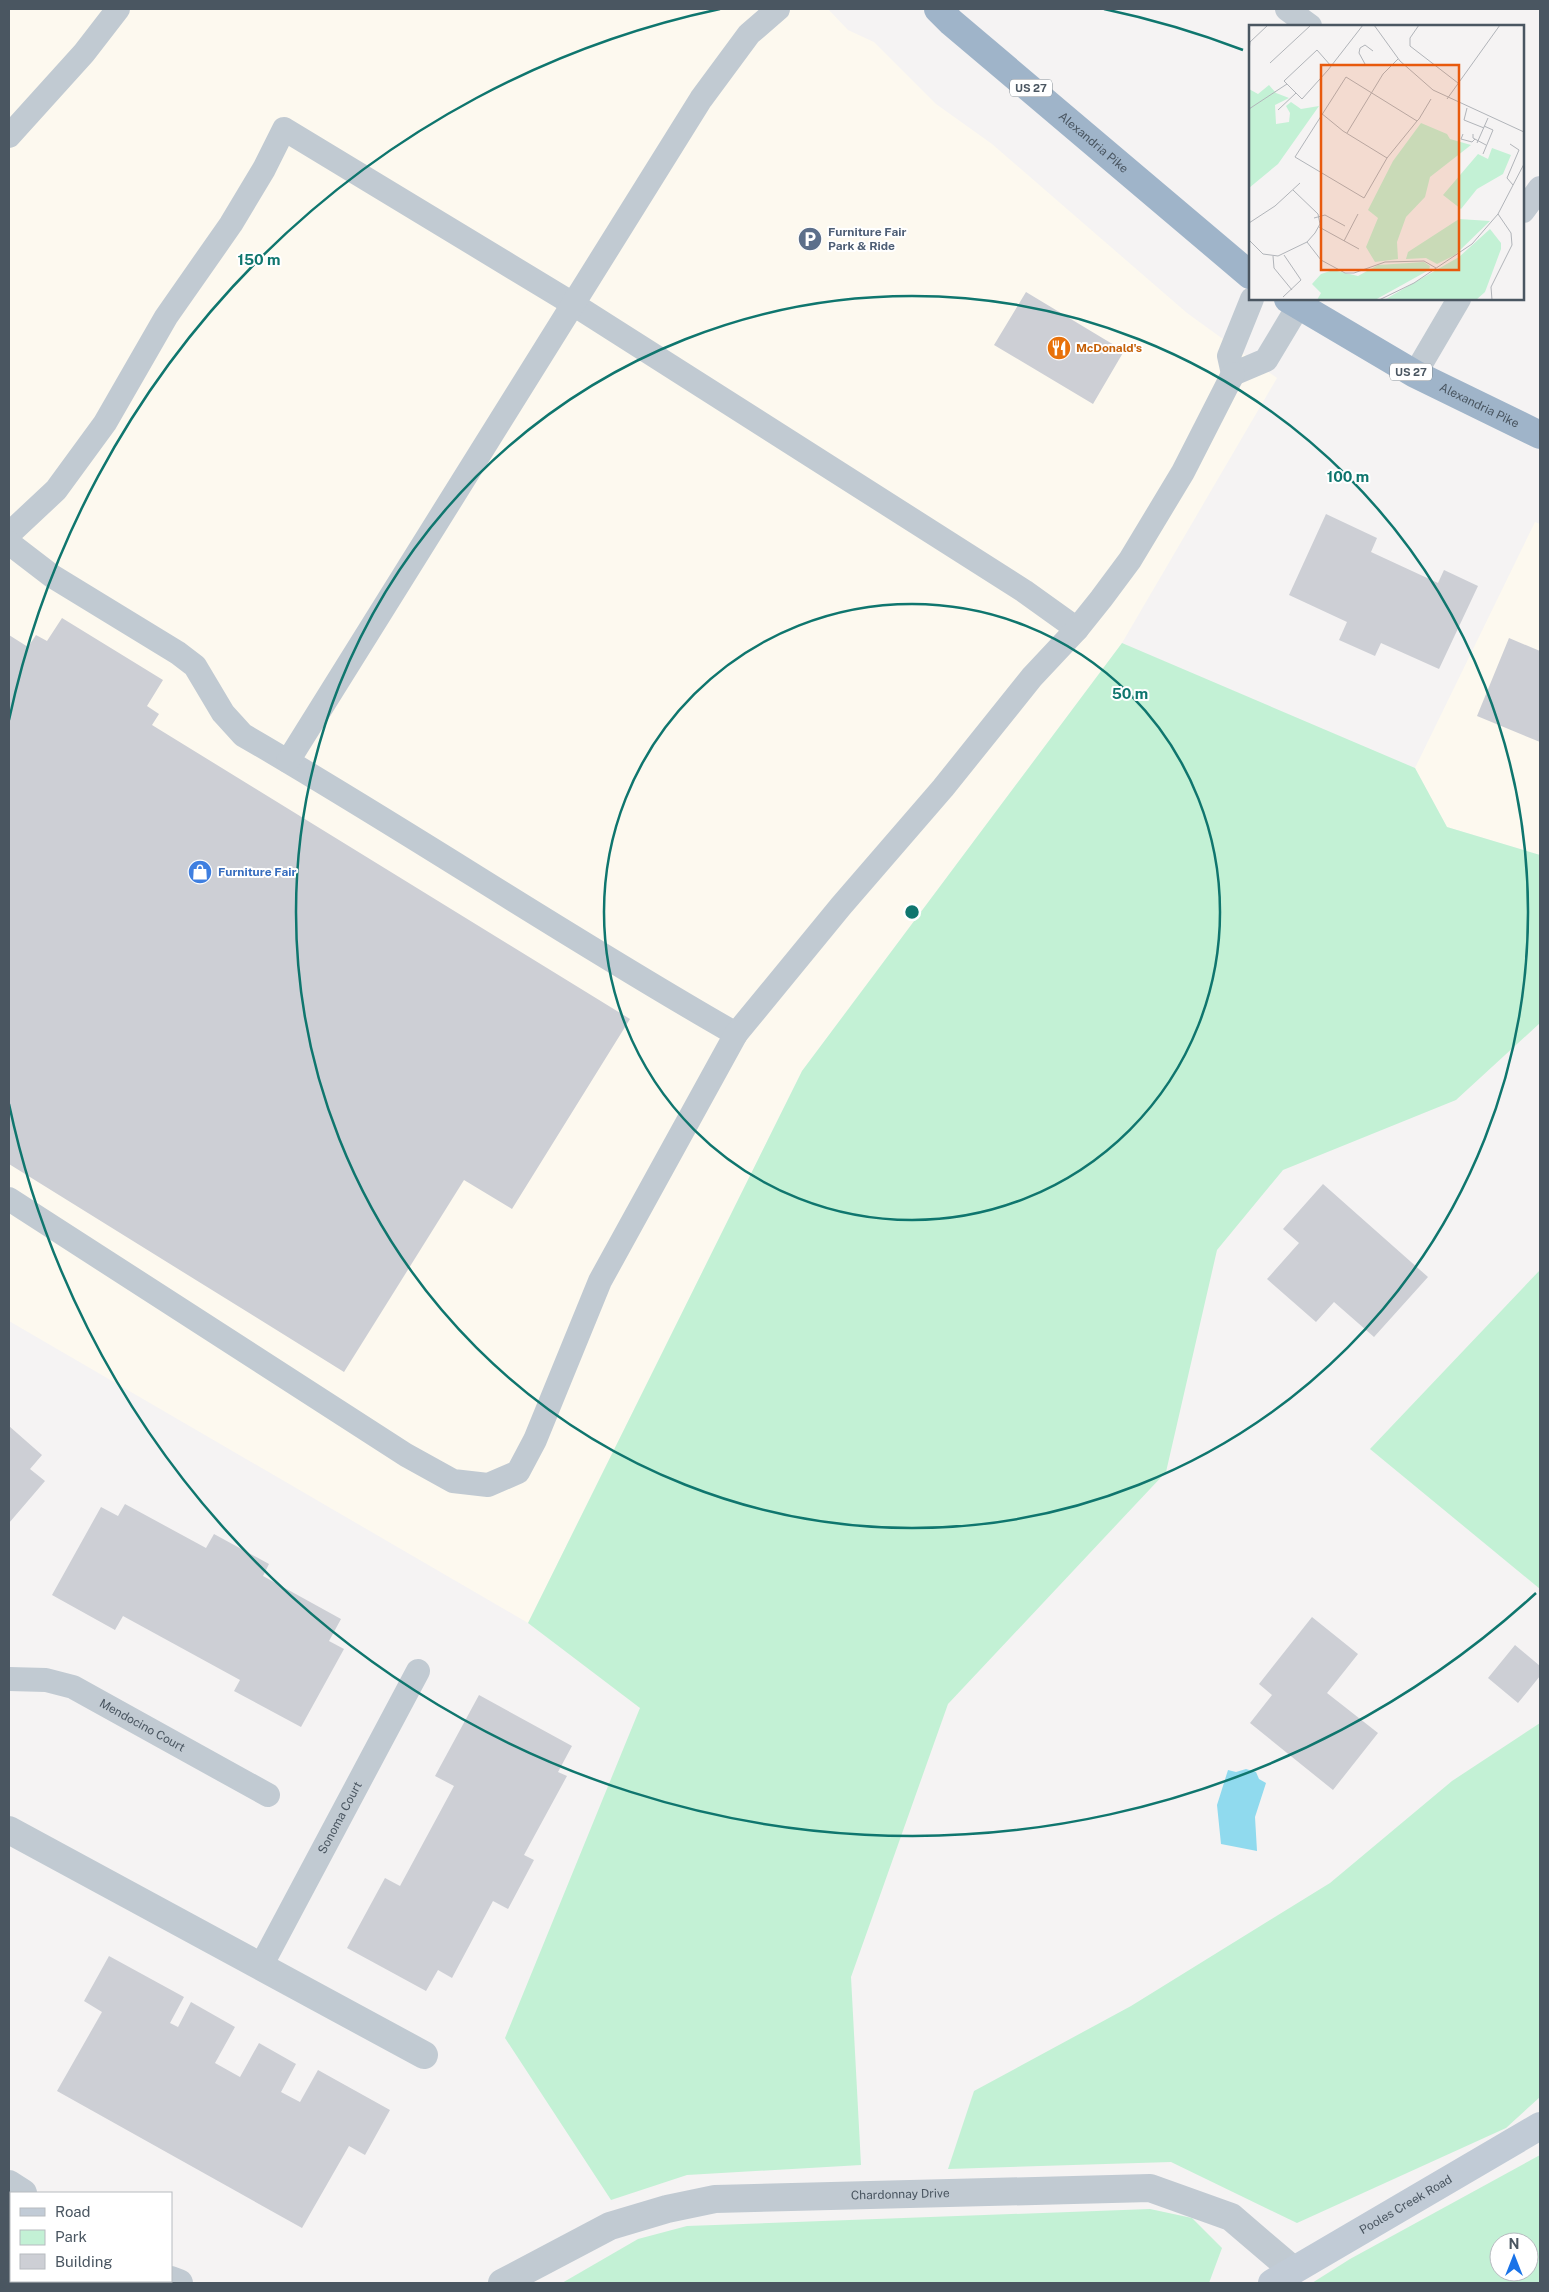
<svg xmlns="http://www.w3.org/2000/svg" width="1549" height="2292" viewBox="0 0 1549 2292" font-family="'Public Sans',sans-serif">
<style>
.commercial{fill:#fdf9ef}
.green{fill:#c3f1d5;fill-rule:evenodd}
.water{fill:#90daee}
.building{fill:#cdcfd5}
.lines{fill:none;stroke-linecap:round;stroke-linejoin:round}
.service{stroke:#c1cad2;stroke-width:24}
.minor{stroke:#c1cad2;stroke-width:28}
.secondary{stroke:#c1cbd6;stroke-width:28}
.trunk{stroke:#9fb4c9;stroke-width:28}
.ring{fill:none;stroke:#0f766e;stroke-width:2.5}
.labels{text-anchor:middle;dominant-baseline:central;stroke-width:4;stroke-linejoin:round;paint-order:stroke}
.shield{fill:#fff;stroke:#808990;stroke-width:1}
.shield-label{font-size:11px;font-weight:bold;fill:#4a5661}
.street-label{font-size:12px;fill:#4a5661;stroke:#fff}
.service-label{font-size:12px;font-weight:bold;fill:#4e5e75;stroke:#fff;text-anchor:start}
.food-label{font-size:12px;font-weight:bold;fill:#c56008;stroke:#fff;text-anchor:start}
.shop-label{font-size:12px;font-weight:bold;fill:#366cbe;stroke:#fff;text-anchor:start}
.inset-road{fill:none;stroke:#b1b4b9;stroke-width:1}
.view{fill:#e8590c;fill-opacity:0.15;stroke:#e8590c;stroke-width:2.5}
.inset-edge{fill:none;stroke:#4a5661;stroke-width:2.5}
.centre{fill:#0f766e;stroke:#fff;stroke-width:2.5}
.ring-label{font-size:15px;text-anchor:middle;font-weight:bold;fill:#0f766e;stroke:#fff;stroke-width:4;stroke-linejoin:round;paint-order:stroke}
</style>
<rect width="100%" height="100%" fill="#f5f3f3"/>
<path class="commercial" d="M9 9H828L848 30 874 42 936 104 992 144 1187 313 1277 378 1122 643 802 1071 528 1623 9 1321Z
M1535 522 1540 524V855L1447 827 1415 768Z"/>
<path class="green" d="M1122 643 1415 768 1447 827 1540 855V1023L1456 1100 1283 1170 1217 1250 1166 1472 948 1704 851 1977 861 2165 687 2175 611 2200 505 2038 640 1708 528 1623 802 1071Z
M1540 1270V1589L1370 1449Z
M1540 1723V2097L1506 2128 1297 2223 1171 2162 948 2169 974 2091 1131 2006 1330 1883 1452 1781Z
M1540 2155V2283H1312L1350 2259ZM1499 2242H1529V2272H1499Z
M1150 2209 1192 2218 1222 2248 1209 2283H562L638 2239 687 2226Z"/>
<path class="water" d="M1246 1769 1256 1772 1259 1779 1266 1783 1255 1817 1257 1851 1221 1844 1217 1805 1228 1770 1236 1772Z"/>
<path class="building" d="M1026 292 1124 351 1093 404 994 345Z
M1326 514 1377 538 1371 552 1438 583 1444 570 1478 586 1439 669 1381 643 1375 656 1339 640 1347 622 1289 595Z
M62 618 163 680 147 706 159 714 152 725 630 1019 512 1209 464 1180 344 1372 9 1164V635L28 647 36 635 47 641Z
M1509 638 1540 651V742L1477 716Z
M1323 1184 1428 1277 1374 1337 1334 1302 1316 1322 1267 1279 1299 1243 1283 1229Z
M9 1426 42 1455 30 1469 45 1481 9 1523Z
M125 1504 206 1548 214 1534 269 1564 263 1576 341 1619 329 1641 344 1649 301 1727 234 1691 240 1680 123 1616 115 1630 52 1595 101 1507 118 1516Z
M1312 1617 1358 1654 1327 1693 1378 1733 1333 1790 1250 1723 1272 1695 1259 1684Z
M1515 1645 1540 1666V1676L1518 1703 1488 1678Z
M479 1695 572 1746 558 1772 567 1776 524 1855 534 1860 508 1909 493 1901 452 1978 438 1970 426 1991 347 1948 385 1878 400 1886 454 1786 435 1776Z
M109 1956 184 1997 170 2023 178 2027 191 2002 235 2027 215 2063 240 2077 259 2043 296 2064 281 2092 300 2102 318 2070 390 2110 365 2155 349 2146 302 2228 57 2091 102 2012 84 2001Z"/>
<g class="lines">
<g class="service">
<path d="M1287 9 1310 26"/>
<path d="M9 136 84 53 118 9"/>
<path d="M1523 211 1540 188"/>
<path d="M1252 299 1229 356 1233 374 1266 360 1299 305"/>
<path d="M1415 374 1459 299"/>
<path d="M9 534 56 490 105 423 166 317 231 224 264 169 284 129 573 304 1024 591 1077 629"/>
<path d="M9 543 52 576 178 653 195 666 223 713 243 735C409 831 569 939 736 1034"/>
<path d="M288 761 701 99 749 34 778 9"/>
<path d="M9 1199 406 1455 453 1481 488 1485 518 1472 535 1440 600 1281 736 1034 841 906 943 788 1032 677 1077 629 1101 599 1130 560 1183 472 1233 374"/>
<path id="s1" d="M9 1679 46 1680 73 1687 268 1795"/>
<path id="s2" d="M261 1966 418 1671"/>
</g>
<g class="minor">
<path d="M9 1830 424 2055"/>
<path d="M9 2184 23 2193"/>
<path d="M171 2280 179 2283"/>
<path id="s3" d="M502 2283 610 2226 667 2209 715 2199 1150 2188 1231 2217 1293 2270"/>
</g>
<path class="secondary" id="s4" d="M1272 2283 1540 2126"/>
<g class="trunk">
<path id="s5" d="M938 9 951 22 1250 275"/>
<path id="s6" d="M1288 299 1415 374 1540 435"/>
</g>
</g>
<g class="ring">
<circle cx="912" cy="912" r="308"/>
<circle cx="912" cy="912" r="616"/>
<path d="M1536 1593A923 923 0 0 1 9 1104M9 720A923 923 0 0 1 720 9M1104 9A923 923 0 0 1 1243 50"/>
</g>
<defs>
<g id="parking-disc" transform="scale(1.25)"><circle r="9.5" fill="#5c6f8a" stroke="#fff"/><path d="M-3.5-5.5H1a3.5 3.5 0 0 1 0 7H-1V5.5H-3.5ZM-1-3.4V-.6H.8a1.4 1.4 0 0 0 0-2.8Z" fill="#fff"/></g>
<g id="restaurant-disc" transform="scale(1.25)"><circle r="9.5" fill="#e8710a" stroke="#fff"/><path d="M-5-6h1v4h1v-4h1v4h1v-4h1v5L-1.5 .5V6h-2V.5L-5-1ZM5-6V6H3V1.5H1.5Q1.5-4 5-6Z" fill="#fff"/></g>
<g id="shop-disc" transform="scale(1.25)"><circle r="9.5" fill="#3f7fe0" stroke="#fff"/><path d="M-5-2.5h2.3a2.7 3.5 0 0 1 5.4 0H5L5.5 6h-11ZM-1.5-2.5h3a1.5 2.3 0 0 0-3 0Z" fill="#fff"/></g>
</defs>
<g fill-rule="evenodd">
<use href="#parking-disc" x="810" y="239"/>
<use href="#restaurant-disc" x="1059" y="348"/>
<use href="#shop-disc" x="200" y="872"/>
</g>
<g class="labels">
<g class="shield">
<rect x="1010" y="79.5" width="42" height="17" rx="4"/>
<rect x="1390" y="363.5" width="42" height="17" rx="4"/>
</g>
<g class="shield-label">
<text x="1031" y="88">US 27</text>
<text x="1411" y="372">US 27</text>
</g>
<g class="street-label">
<text stroke="none"><textPath href="#s5" startOffset="205">Alexandria Pike</textPath></text>
<text stroke="none"><textPath href="#s6" startOffset="219">Alexandria Pike</textPath></text>
<text stroke="none"><textPath href="#s1" startOffset="144">Mendocino Court</textPath></text>
<text stroke="none"><textPath href="#s2" startOffset="168">Sonoma Court</textPath></text>
<text stroke="none"><textPath href="#s3" startOffset="416">Chardonnay Drive</textPath></text>
<text stroke="none"><textPath href="#s4" startOffset="155">Pooles Creek Road</textPath></text>
</g>
<g class="service-label">
<text x="828" y="232">Furniture Fair<tspan x="828" dy="14">Park &amp; Ride</tspan></text>
</g>
<g class="food-label">
<text x="1076" y="348">McDonald's</text>
</g>
<g class="shop-label">
<text x="218" y="872">Furniture Fair</text>
</g>
</g>
<g transform="translate(1249 25)">
<rect width="275" height="275" fill="#f5f3f3"/>
<path d="M20 60 27 68 40 73 26 80 27 99 40 97 41 88 37 81 42 77 52 84 70 81 29 139 0 163V64L9 69ZM172 98 198 109 201 114 222 120 181 152 176 172 157 192 148 217 149 234 126 237 117 222 129 193 119 185 144 136ZM243 123 262 130 254 149 228 164 212 184 194 170 229 129 239 134ZM210 194 241 196 206 230 188 239 177 233 157 234 159 227ZM241 204 252 218V224L236 267 227 275H135L210 232ZM175 237 181 241 180 245 126 275H68L72 268 63 259 72 249 84 245 109 251 129 240Z" fill="#c3f1d5"/>
<path class="inset-road" d="M125 0 151 36 184 65 275 107M170 0 161 13V21L209 58M0 26 1 17 19 0M21 38 62 0M116 39 110 28 111 23 116 20 124 26M82 41 68 25 35 56 53 74 79 45 114 0M198 74 251 0M218 83 215 95 235 103M0 84 38 59M29 85 47 68M72 88 94 106 138 133M168 96 97 52 46 132 115 173 138 133 164 101 168 96 170 94 182 74M98 108 134 49 149 34M214 109 212 114 223 117 226 114M224 109V113L237 120M228 118 239 93M261 119 270 125 258 153 264 160M234 129 244 105 235 101M65 193 76 190 96 201M0 198 26 181 51 158M70 202 110 224M0 215 14 229 29 231 58 217 66 208 71 199 69 189 44 165M95 216 109 189M58 217 72 235 96 248H105L136 237 175 236 187 243M24 231 25 243 43 265M34 272 52 255 35 230M130 275 165 258 223 219 249 189 275 139M243 275 242 262 263 220 262 208 249 189"/>
<path class="view" d="M72 40H210V245H72Z"/>
<rect width="275" height="275" class="inset-edge"/>
</g>
<circle cx="912" cy="912" r="8" class="centre"/>
<g class="ring-label">
<text x="259" y="265">150 m</text>
<text x="1348" y="482">100 m</text>
<text x="1130" y="699">50 m</text>
</g>
<rect width="1549" height="2292" fill="none" stroke="#4a5661" stroke-width="20"/>
<rect x="10" y="2192" width="162" height="90" fill="#ffffff" stroke="#b7bbc0"/>
<rect x="20" y="2208" width="25" height="8" fill="#c1cbd6" stroke="#b7bbc0"/>
<text x="55" y="2217" font-size="15" fill="#4a5661">Road</text>
<rect x="20" y="2230" width="25" height="15" fill="#c3f1d5" stroke="#b7bbc0"/>
<text x="55" y="2242" font-size="15" fill="#4a5661">Park</text>
<rect x="20" y="2254" width="25" height="15" fill="#cdcfd5" stroke="#b7bbc0"/>
<text x="55" y="2267" font-size="15" fill="#4a5661">Building</text>
<g transform="translate(1514 2257)"><circle r="24" fill="#ffffff" stroke="#b7bbc0"/>
<path d="M0-4L9 19L0 12L-9 19Z" fill="#1a73e8"/>
<text y="-8" font-size="14" font-weight="bold" text-anchor="middle" fill="#4a5661">N</text>
</g>
</svg>
